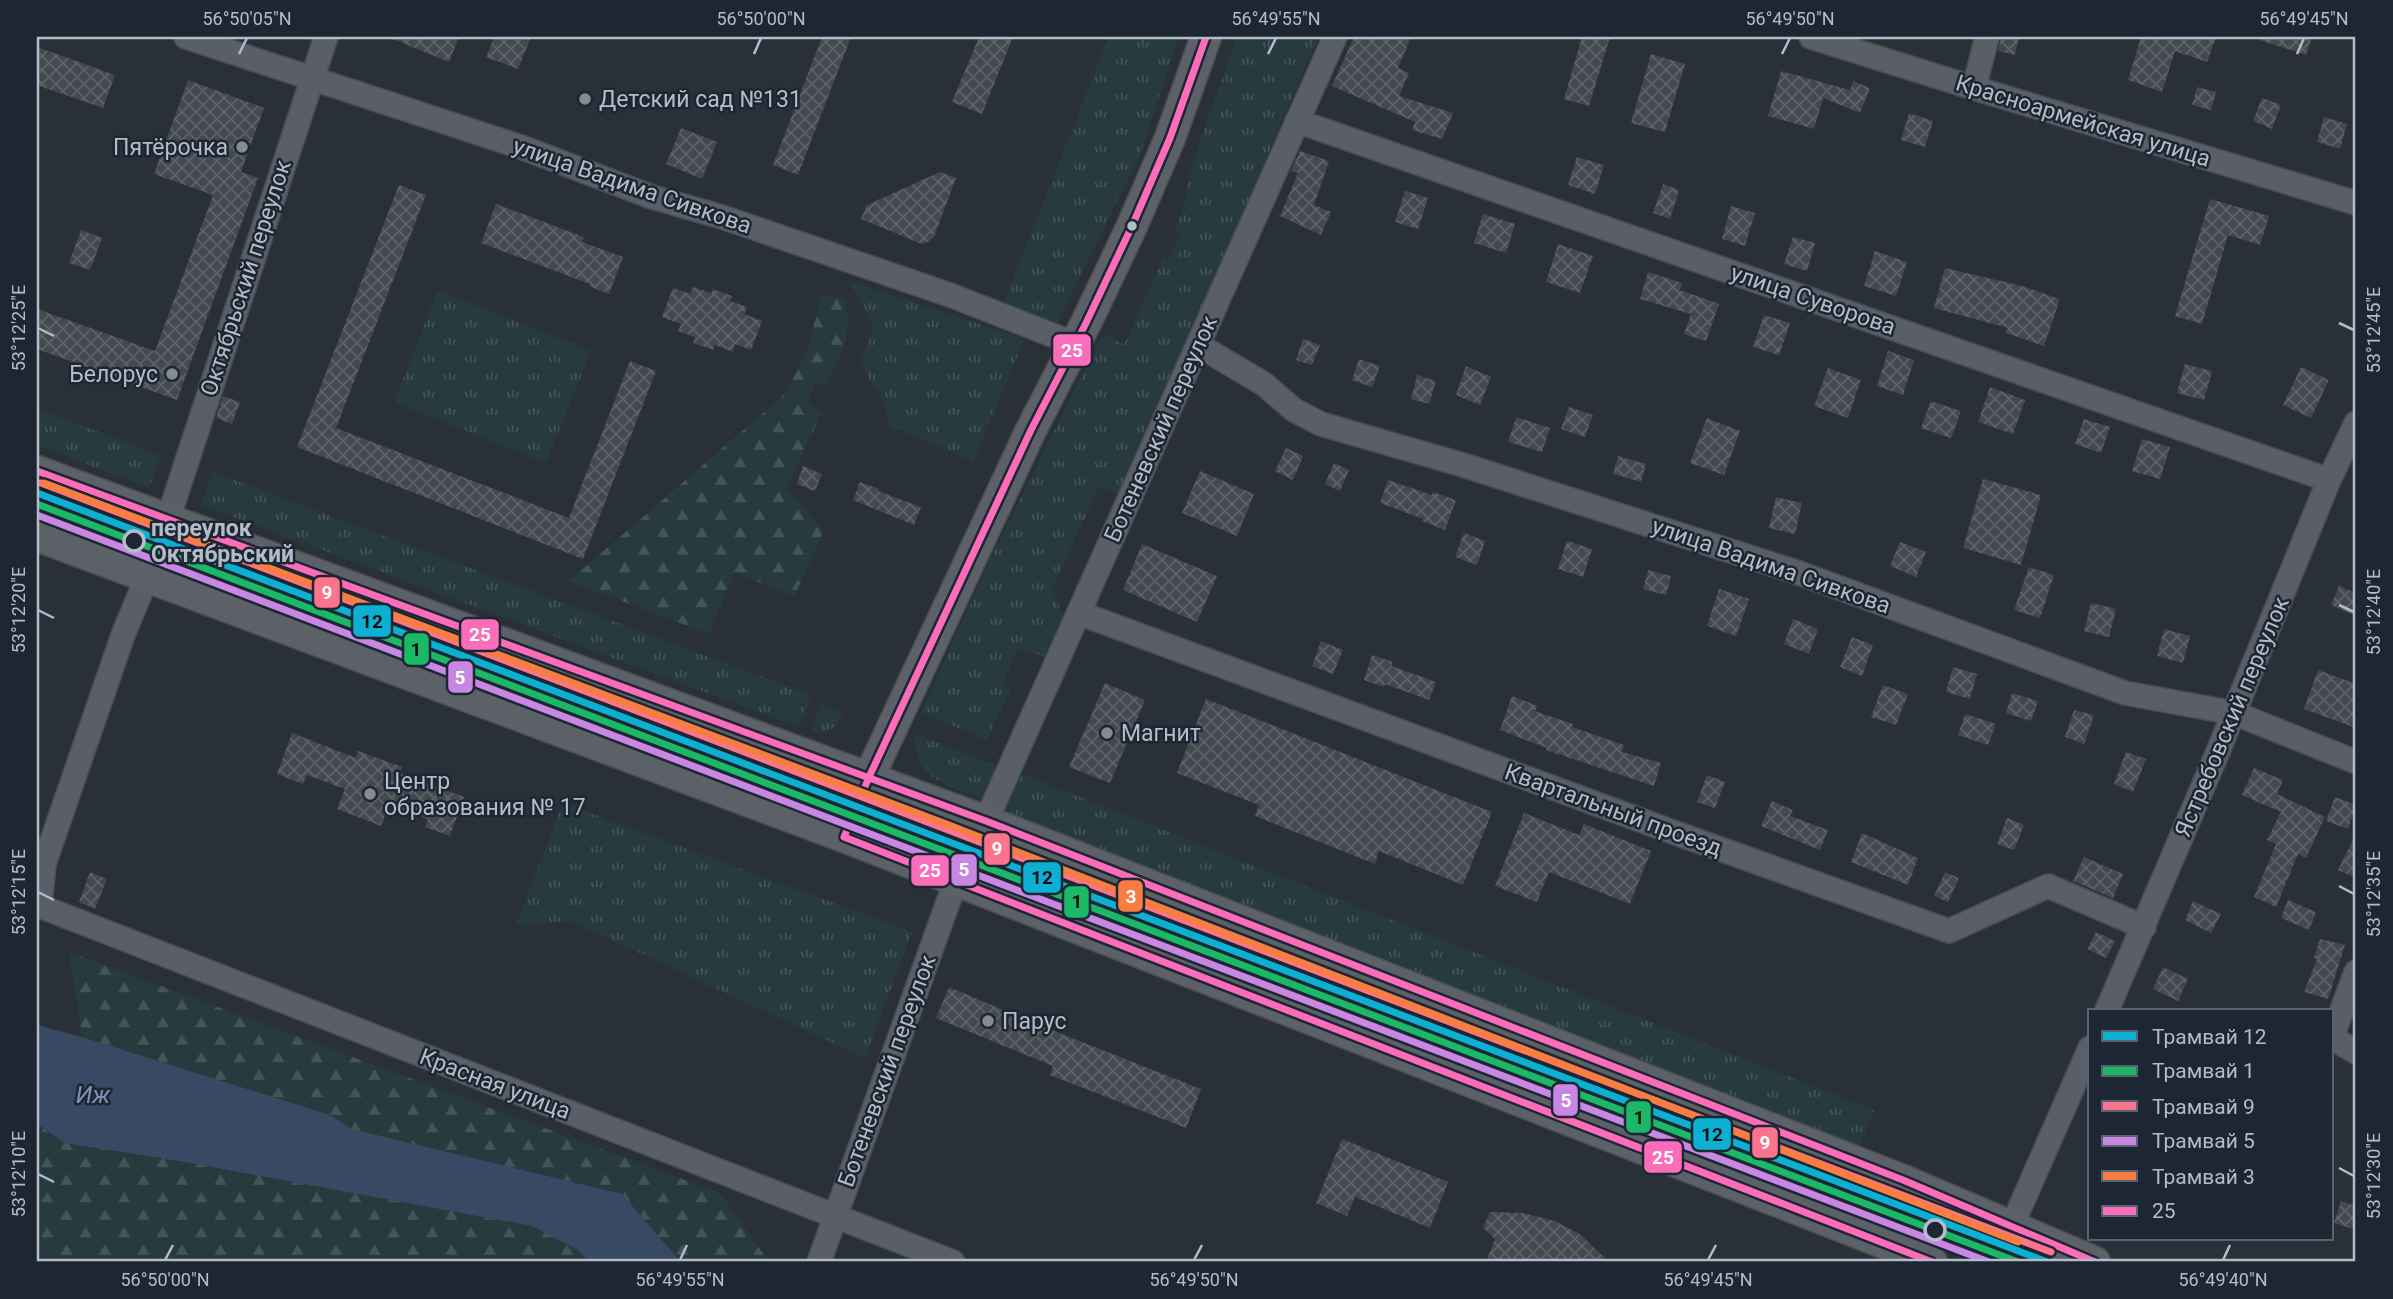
<svg xmlns="http://www.w3.org/2000/svg" width="2393" height="1299" viewBox="0 0 2393 1299" font-family="Roboto,sans-serif">
<style>
.grass{fill:url(#grass-tufts)}
.forest{fill:url(#forest-firs)}
.water{fill:#384963}
.building{fill:url(#building-cross-hatch)}
.lines{fill:none;stroke-linecap:round;stroke-linejoin:round}
.minor-casing{stroke:#484c53;stroke-width:26}
.major-casing{stroke:#484c55;stroke-width:33}
.minor{stroke:#5a5e66;stroke-width:23}
.major{stroke:#5c6168;stroke-width:30}
.bus-1-casing{stroke:#1d2633;stroke-width:12}
.bus-1{stroke:#fb6dba;stroke-width:7}
.tram-1-casing{stroke:#1d2633;stroke-width:12}
.tram-2-casing{stroke:#1d2633;stroke-width:12}
.tram-3-casing{stroke:#1d2633;stroke-width:12}
.tram-4-casing{stroke:#1d2633;stroke-width:12}
.tram-5-casing{stroke:#1d2633;stroke-width:12}
.tram-1{stroke:#0dafd3;stroke-width:7}
.tram-2{stroke:#1ab867;stroke-width:7}
.tram-3{stroke:#fc738d;stroke-width:7}
.tram-4{stroke:#c787e3;stroke-width:7}
.tram-5{stroke:#f77d43;stroke-width:7}
.ticks{fill:none;stroke:#b4bcc9;stroke-width:2.5}
.poi-dot{fill:#848b96;stroke:#1d2633;stroke-width:2.5}
.bus-dot{fill:#b4bcc9;stroke:#1d2633;stroke-width:2.5}
.stop-dot{fill:#1d2633;stroke:#b4bcc9;stroke-width:3.5}
.labels{text-anchor:middle;dominant-baseline:central;stroke-width:5;stroke-linejoin:round;paint-order:stroke}
.poi-label{font-size:23px;fill:#b4bcc9;stroke:#1d2633;text-anchor:start}
.street-label{font-size:23px;fill:#b4bcc9;stroke:#1d2633}
.stop-label{font-size:23px;font-weight:bold;fill:#b4bcc9;stroke:#1d2633;text-anchor:start}
.water-label{font-size:24px;font-style:italic;fill:#7c92b1;stroke:#1d2633}
.line-badge{stroke:#1d2633;stroke-width:2.5}
.badge-label{font-size:19px;text-anchor:middle;font-weight:bold;fill:#fff}
.pale-badge-label{font-size:19px;text-anchor:middle;font-weight:bold;fill:#111}
.neatline{fill:none;stroke:#b4bcc9;stroke-width:2.5}
.ticks-label{font-size:18px;text-anchor:middle;fill:#b4bcc9}
</style>
<defs>
<pattern id="grass-tufts" width="24" height="20" patternUnits="userSpaceOnUse" patternTransform="scale(1.75)"><rect width="24" height="20" fill="#273a3e"/><path d="M3 7l-1-3M5 7V3M7 7l1-3M15 17l-1-3M17 17v-4M19 17l1-3" fill="none" stroke="#445559"/></pattern>
<pattern id="forest-firs" width="22" height="20" patternUnits="userSpaceOnUse" patternTransform="scale(1.75)"><rect width="22" height="20" fill="#273a3e"/><path d="M5 1l3.5 6h-7zM16 11l3.5 6h-7z" fill="#445559"/></pattern>
<pattern id="building-cross-hatch" width="8" height="8" patternUnits="userSpaceOnUse" patternTransform="scale(1.75)"><rect width="8" height="8" fill="#444950"/><path d="M0 0l8 8M0 8l8-8" fill="none" stroke="#5d6168"/></pattern>
</defs>
<rect width="100%" height="100%" fill="#2a3038"/>
<path class="grass" d="M1109 37H1179L1141 152 1056 326 1002 306Z
M1237 37H1318L1174 373 1119 495 1099 487 1052 589 1065 620 1049 658 1017 648 1003 685 1011 689 987 740 921 713 990 560 1103 333 1124 345 1163 258 1168 260 1182 233 1175 228C1185 207 1188 183 1194 160 1207 119 1222 78 1237 37Z
M850 281 1025 339 973 461 889 425 885 405 860 364 874 327Z
M438 290 591 351 546 463 394 402Z
M37 409 161 455 149 488 37 445Z
M213 472 811 695 799 727 201 505Z
M822 704 844 713C836 726 826 739 810 731Z
M915 734 1002 768 988 801C951 786 913 782 915 734Z
M1014 771 1874 1110 1859 1148 999 809Z
M563 803 912 932 865 1058 571 921 516 925Z"/>
<path class="forest" d="M821 294 844 299C854 334 842 353 826 384H816L807 403 822 412 786 489 824 531 794 597 735 572 709 634 569 581 786 393 809 347Z
M69 952 720 1193 769 1262H681L622 1194 352 1129 330 1115 82 1037Z
M37 1124 65 1143 179 1161 533 1226 579 1250 589 1262H37Z"/>
<path class="water" d="M37 1025 82 1037 330 1115 352 1129 622 1194 681 1262H589L578 1250 532 1226 179 1161 65 1143 37 1124Z"/>
<path class="building" d="M388 37H459L449 62Z
M494 37H531L518 69 486 57Z
M822 37H851L798 175 773 165Z
M979 37H1013L982 114 952 102Z
M1354 37H1411L1398 68 1409 73 1399 96 1453 113 1442 139 1412 130 1415 122 1332 86Z
M1582 37H1610L1589 106 1564 99Z
M2001 37H2019L2015 55 1998 51Z
M2141 37H2216L2207 62 2175 51 2162 92 2128 80Z
M2260 37H2312L2306 55 2259 40Z
M37 47 115 75 103 108 37 85Z
M1651 54 1685 64 1665 132 1631 123Z
M1781 71 1850 90 1853 81 1870 88 1860 113 1823 98 1814 129 1768 116Z
M188 80 264 108 241 172 258 178 177 400 37 349V309L155 351 213 195 154 174Z
M2197 87 2216 92 2211 110 2192 105Z
M2262 98 2281 105 2272 129 2253 121Z
M1909 113 1933 121 1925 147 1901 140Z
M2324 117 2347 124 2340 149 2317 142Z
M681 128 717 142 702 179 666 164Z
M1300 151 1329 161 1314 205 1331 212 1321 235 1280 216 1298 173 1291 171Z
M1577 157 1604 165 1595 194 1568 185Z
M940 172 956 178 934 237 928 242 922 244 861 219 867 205Z
M1663 184 1679 190 1670 219 1653 213Z
M399 185 426 195 336 428 569 518 630 361 656 371 583 559 297 447Z
M1405 191 1428 198 1418 229 1395 222Z
M2210 199 2269 216 2260 245 2228 235 2202 324 2175 316Z
M496 204 584 237 582 242 623 257 609 294 589 286 590 284 481 243Z
M1731 206 1755 213 1745 246 1722 239Z
M1483 214 1515 224 1506 253 1474 243Z
M81 230 102 238 90 270 69 263Z
M1793 237 1815 243 1807 271 1784 264Z
M1558 244 1593 256 1580 293 1546 282Z
M1875 251 1907 262 1896 296 1864 286Z
M1945 268 2022 286 2060 299 2044 346 2006 333 2008 328 1934 308Z
M1648 272 1682 283 1680 290 1719 304 1706 341 1684 334 1691 314 1640 299Z
M693 287 711 293 713 289 732 296 730 301 747 307 744 314 762 321 751 350 735 344 733 352 715 345 713 350 693 343 695 337 678 331 681 324 662 317 673 288 690 294Z
M1764 315 1790 323 1779 355 1753 347Z
M1303 339 1320 345 1312 365 1296 360Z
M1888 351 1914 360 1903 395 1877 386Z
M1359 359 1380 366 1372 387 1352 380Z
M2185 364 2212 371 2204 400 2177 393Z
M1466 366 1491 377 1480 405 1456 395Z
M2301 367 2329 380 2311 418 2283 405Z
M1828 368 1861 380 1848 418 1814 406Z
M1417 375 1436 381 1429 404 1411 399Z
M1990 387 2025 400 2013 434 1978 422Z
M223 396 240 402 232 424 216 418Z
M1931 401 1961 411 1951 438 1921 428Z
M1569 407 1593 415 1585 437 1561 429Z
M1516 417 1550 428 1542 452 1508 442Z
M1707 418 1740 431 1724 475 1690 463Z
M2084 419 2110 427 2101 453 2075 444Z
M2142 439 2170 447 2160 479 2132 471Z
M1286 448 1303 456 1293 480 1275 471Z
M1618 456 1646 464 1641 482 1613 474Z
M1334 463 1349 470 1340 491 1325 484Z
M803 466 822 474 815 491 797 484Z
M1200 471 1254 494 1237 536 1182 513Z
M1983 479 2041 495 2021 565 1963 548Z
M1388 480 1432 495 1433 492 1456 500 1445 530 1422 521 1423 519 1380 503Z
M860 482 879 489 878 491 921 507 914 525 853 500Z
M1776 497 1802 503 1795 534 1769 528Z
M1464 533 1485 541 1477 565 1455 557Z
M1567 541 1592 549 1583 577 1558 569Z
M1900 542 1926 552 1916 577 1890 566Z
M1142 544 1217 576 1197 622 1123 590Z
M2029 567 2054 575 2040 618 2014 610Z
M1648 570 1671 576 1666 595 1643 589Z
M2339 586 2356 593V616L2331 605Z
M1719 589 1749 599 1736 636 1707 626Z
M2091 603 2116 609 2109 637 2084 631Z
M1793 619 1818 629 1809 654 1784 644Z
M2164 629 2190 636 2183 663 2157 656Z
M1852 637 1873 645 1862 676 1840 667Z
M1321 641 1343 650 1333 674 1312 666Z
M1372 655 1393 662 1391 666 1436 682 1429 700 1385 684 1384 687 1364 680Z
M1953 667 1977 674 1970 699 1946 692Z
M2318 670 2356 684V728L2304 709Z
M1105 683 1145 700 1110 783 1069 767Z
M1883 685 1908 694 1896 725 1871 717Z
M2012 693 2038 701 2031 721 2006 713Z
M1512 696 1537 706 1535 711 1573 724 1572 727 1624 745 1622 752 1661 763 1654 786 1546 750 1547 748 1500 730Z
M1206 699 1492 812 1463 885 1379 851 1375 864 1255 816 1259 805 1177 773Z
M2074 710 2094 715 2084 744 2065 737Z
M1965 714 1996 724 1988 745 1958 735Z
M292 733 356 758 358 751 402 767 400 773 464 797 450 836 425 827 428 819 389 805 381 826 337 809 345 789 307 775 303 784 277 774Z
M2126 752 2146 759 2133 792 2114 784Z
M2254 768 2283 780 2277 794 2325 817 2306 858 2298 854 2276 907 2254 897 2276 844 2267 840 2281 812 2242 795Z
M1707 775 1725 782 1715 808 1697 802Z
M2335 797 2356 805 2348 829 2326 821Z
M1772 801 1793 810 1790 816 1828 830 1820 850 1761 826Z
M1524 813 1579 835 1584 824 1651 851 1630 904 1549 872 1537 902 1495 886Z
M2007 818 2024 825 2014 850 1997 844Z
M1862 833 1918 858 1908 885 1851 862Z
M2356 833V878L2338 870Z
M2084 857 2123 874 2113 898 2073 881Z
M90 872 107 879 95 909 79 902Z
M1945 872 1959 878 1948 902 1934 896Z
M2288 900 2316 912 2309 930 2281 918Z
M2193 901 2221 914 2211 933 2185 920Z
M2096 932 2115 941 2106 958 2087 949Z
M2320 939 2345 945 2328 999 2304 992 2317 959 2314 958Z
M2163 967 2188 979 2178 1001 2153 989Z
M949 987 1039 1025 1201 1089 1186 1128 1050 1075 1053 1066 936 1018Z
M1342 1139 1448 1182 1430 1228 1355 1197 1347 1216 1316 1203Z
M2341 1201 2356 1206V1230L2334 1223Z
M1490 1212 1523 1213 1555 1221 1581 1235 1609 1262H1486L1495 1239 1483 1228Z"/>
<g class="lines">
<g class="minor-casing">
<path id="minor" d="M186 37 521 147 652 197 722 217 950 295 1075 344
M1811 37 1974 88 2356 203
M1974 88 1987 37
M1297 121 2329 480
M1198 345 1264 384 1294 410 1321 424 1463 465 1799 573 2125 693 2234 713 2356 762
M168 519 326 37
M1079 613 1670 831 1949 931 2048 886 2144 927
M986 821 1335 37
M37 905 953 1262
M40 906 44 864 123 635 147 577
M2107 1010 2217 754 2329 480 2356 423
M2332 1037 2356 972
M2332 1038 2356 1052
M819 1262 956 880
M1996 1262 2090 1048"/>
</g>
<g class="major-casing">
<path id="major" d="M37 471 986 821 1903 1180 2095 1262
M37 536 844 837 1932 1262
M844 837 869 777 1031 430 1086 323 1132 226 1170 138 1206 37"/>
</g>
<use href="#minor" class="minor"/>
<use href="#major" class="major"/>
<g class="bus-1-casing">
<path id="bus-1" d="M1206 37 1170 138 1132 226 1086 323 1031 430 869 777 844 837 1932 1262
M37 471 986 821 1903 1180 2095 1262"/>
</g>
<use href="#bus-1" class="bus-1"/>
<g class="tram-1-casing">
<path id="tram-1" d="M37 493 2047 1262"/>
</g>
<g class="tram-2-casing">
<path id="tram-2" d="M37 504 2018 1262"/>
</g>
<g class="tram-3-casing">
<path id="tram-3" d="M41 483 2051 1252"/>
</g>
<g class="tram-4-casing">
<path id="tram-4" d="M37 515 1989 1262"/>
</g>
<g class="tram-5-casing">
<path id="tram-5" d="M44 483 949 825 2018 1242"/>
</g>
<use href="#tram-1" class="tram-1"/>
<use href="#tram-2" class="tram-2"/>
<use href="#tram-3" class="tram-3"/>
<use href="#tram-4" class="tram-4"/>
<use href="#tram-5" class="tram-5"/>
</g>
<path class="ticks" d="M239 54 247 38M754 54 761 38M1268 54 1276 38M1782 54 1790 38M2297 54 2304 38M2339 323 2354 330M38 328 54 336M2339 605 2354 612M38 610 54 618M2339 886 2354 894M38 892 54 900M2339 1168 2354 1176M38 1174 54 1182M165 1260 173 1245M680 1260 687 1245M1194 1260 1202 1245M1708 1260 1716 1245M2223 1260 2230 1245"/>
<g class="poi-dot">
<circle cx="585" cy="99" r="7"/>
<circle cx="242" cy="147" r="7"/>
<circle cx="172" cy="374" r="7"/>
<circle cx="1107" cy="733" r="7"/>
<circle cx="370" cy="794" r="7"/>
<circle cx="988" cy="1021" r="7"/>
</g>
<circle class="bus-dot" cx="1132" cy="226" r="6"/>
<g class="stop-dot">
<circle cx="134" cy="541" r="10"/>
<circle cx="1935" cy="1230" r="10"/>
</g>
<g class="labels">
<g class="poi-label">
<text x="599" y="99">Детский сад №131</text>
<text x="228" y="147" text-anchor="end">Пятёрочка</text>
<text x="158" y="374" text-anchor="end">Белорус</text>
<text x="1121" y="733">Магнит</text>
<text x="384" y="781">Центр<tspan x="384" dy="26">образования № 17</tspan></text>
<text x="1002" y="1021">Парус</text>
</g>
<g class="street-label">
<text transform="translate(2083 121) rotate(17)">Красноармейская улица</text>
<text transform="translate(632 186) rotate(19)">улица Вадима Сивкова</text>
<text transform="translate(246 278) rotate(-72)">Октябрьский переулок</text>
<text transform="translate(1813 300) rotate(19)">улица Суворова</text>
<text transform="translate(1161 429) rotate(-66)">Ботеневский переулок</text>
<text transform="translate(1771 566) rotate(19)">улица Вадима Сивкова</text>
<text transform="translate(2232 717) rotate(-67)">Ястребовский переулок</text>
<text transform="translate(1613 810) rotate(20)">Квартальный проезд</text>
<text transform="translate(887 1071) rotate(-70)">Ботеневский переулок</text>
<text transform="translate(495 1084) rotate(21)">Красная улица</text>
</g>
<g class="stop-label">
<text x="151" y="528">переулок<tspan x="151" dy="26">Октябрьский</tspan></text>
</g>
<g class="water-label">
<text x="93" y="1095">Иж</text>
</g>
</g>
<g class="line-badge">
<rect x="1052" y="333" width="40" height="34" rx="7" fill="#fb6dba"/>
<rect x="313" y="576" width="28" height="33" rx="7" fill="#fc738d"/>
<rect x="352" y="604" width="40" height="34" rx="7" fill="#0dafd3"/>
<rect x="460" y="618" width="40" height="33" rx="7" fill="#fb6dba"/>
<rect x="403" y="632" width="27" height="34" rx="7" fill="#1ab867"/>
<rect x="447" y="660" width="27" height="34" rx="7" fill="#c787e3"/>
<rect x="983" y="832" width="28" height="34" rx="7" fill="#fc738d"/>
<rect x="950" y="853" width="28" height="34" rx="7" fill="#c787e3"/>
<rect x="910" y="854" width="40" height="33" rx="7" fill="#fb6dba"/>
<rect x="1022" y="861" width="40" height="33" rx="7" fill="#0dafd3"/>
<rect x="1117" y="879" width="27" height="34" rx="7" fill="#f77d43"/>
<rect x="1063" y="885" width="27" height="34" rx="7" fill="#1ab867"/>
<rect x="1552" y="1083" width="27" height="34" rx="7" fill="#c787e3"/>
<rect x="1625" y="1100" width="27" height="34" rx="7" fill="#1ab867"/>
<rect x="1692" y="1117" width="40" height="34" rx="7" fill="#0dafd3"/>
<rect x="1751" y="1126" width="28" height="33" rx="7" fill="#fc738d"/>
<rect x="1643" y="1140" width="40" height="34" rx="7" fill="#fb6dba"/>
</g>
<g class="badge-label">
<text x="1072" y="357">25</text>
<text x="327" y="599">9</text>
<text x="480" y="641">25</text>
<text x="460" y="684">5</text>
<text x="997" y="855">9</text>
<text x="964" y="876">5</text>
<text x="930" y="877">25</text>
<text x="1131" y="903">3</text>
<text x="1566" y="1107">5</text>
<text x="1765" y="1149">9</text>
<text x="1663" y="1164">25</text>
</g>
<g class="pale-badge-label">
<text x="372" y="628">12</text>
<text x="416" y="656">1</text>
<text x="1042" y="884">12</text>
<text x="1077" y="908">1</text>
<text x="1639" y="1124">1</text>
<text x="1712" y="1141">12</text>
</g>
<rect width="2393" height="1299" fill="none" stroke="#1d2633" stroke-width="77"/>
<rect x="2088" y="1009" width="245" height="231" fill="#1d2633" stroke="#59626f" stroke-width="2"/>
<rect x="2102" y="1031" width="35" height="10" fill="#0dafd3" stroke="#59626f" stroke-width="2"/>
<text x="2152" y="1044" font-size="21" fill="#b4bcc9">Трамвай 12</text>
<rect x="2102" y="1066" width="35" height="10" fill="#1ab867" stroke="#59626f" stroke-width="2"/>
<text x="2152" y="1078" font-size="21" fill="#b4bcc9">Трамвай 1</text>
<rect x="2102" y="1101" width="35" height="10" fill="#fc738d" stroke="#59626f" stroke-width="2"/>
<text x="2152" y="1114" font-size="21" fill="#b4bcc9">Трамвай 9</text>
<rect x="2102" y="1136" width="35" height="10" fill="#c787e3" stroke="#59626f" stroke-width="2"/>
<text x="2152" y="1148" font-size="21" fill="#b4bcc9">Трамвай 5</text>
<rect x="2102" y="1171" width="35" height="10" fill="#f77d43" stroke="#59626f" stroke-width="2"/>
<text x="2152" y="1184" font-size="21" fill="#b4bcc9">Трамвай 3</text>
<rect x="2102" y="1206" width="35" height="10" fill="#fb6dba" stroke="#59626f" stroke-width="2"/>
<text x="2152" y="1218" font-size="21" fill="#b4bcc9">25</text>
<rect x="38" y="38" width="2316" height="1222" class="neatline"/>
<g class="ticks-label">
<text x="247" y="25">56°50'05"N</text>
<text x="761" y="25">56°50'00"N</text>
<text x="1276" y="25">56°49'55"N</text>
<text x="1790" y="25">56°49'50"N</text>
<text x="2304" y="25">56°49'45"N</text>
<text transform="translate(19 328) rotate(-90)" y="6">53°12'25"E</text>
<text transform="translate(2374 330) rotate(-90)" y="6">53°12'45"E</text>
<text transform="translate(19 610) rotate(-90)" y="6">53°12'20"E</text>
<text transform="translate(2374 612) rotate(-90)" y="6">53°12'40"E</text>
<text transform="translate(19 892) rotate(-90)" y="6">53°12'15"E</text>
<text transform="translate(2374 894) rotate(-90)" y="6">53°12'35"E</text>
<text transform="translate(19 1174) rotate(-90)" y="6">53°12'10"E</text>
<text transform="translate(2374 1176) rotate(-90)" y="6">53°12'30"E</text>
<text x="165" y="1286">56°50'00"N</text>
<text x="680" y="1286">56°49'55"N</text>
<text x="1194" y="1286">56°49'50"N</text>
<text x="1708" y="1286">56°49'45"N</text>
<text x="2223" y="1286">56°49'40"N</text>
</g>
</svg>
